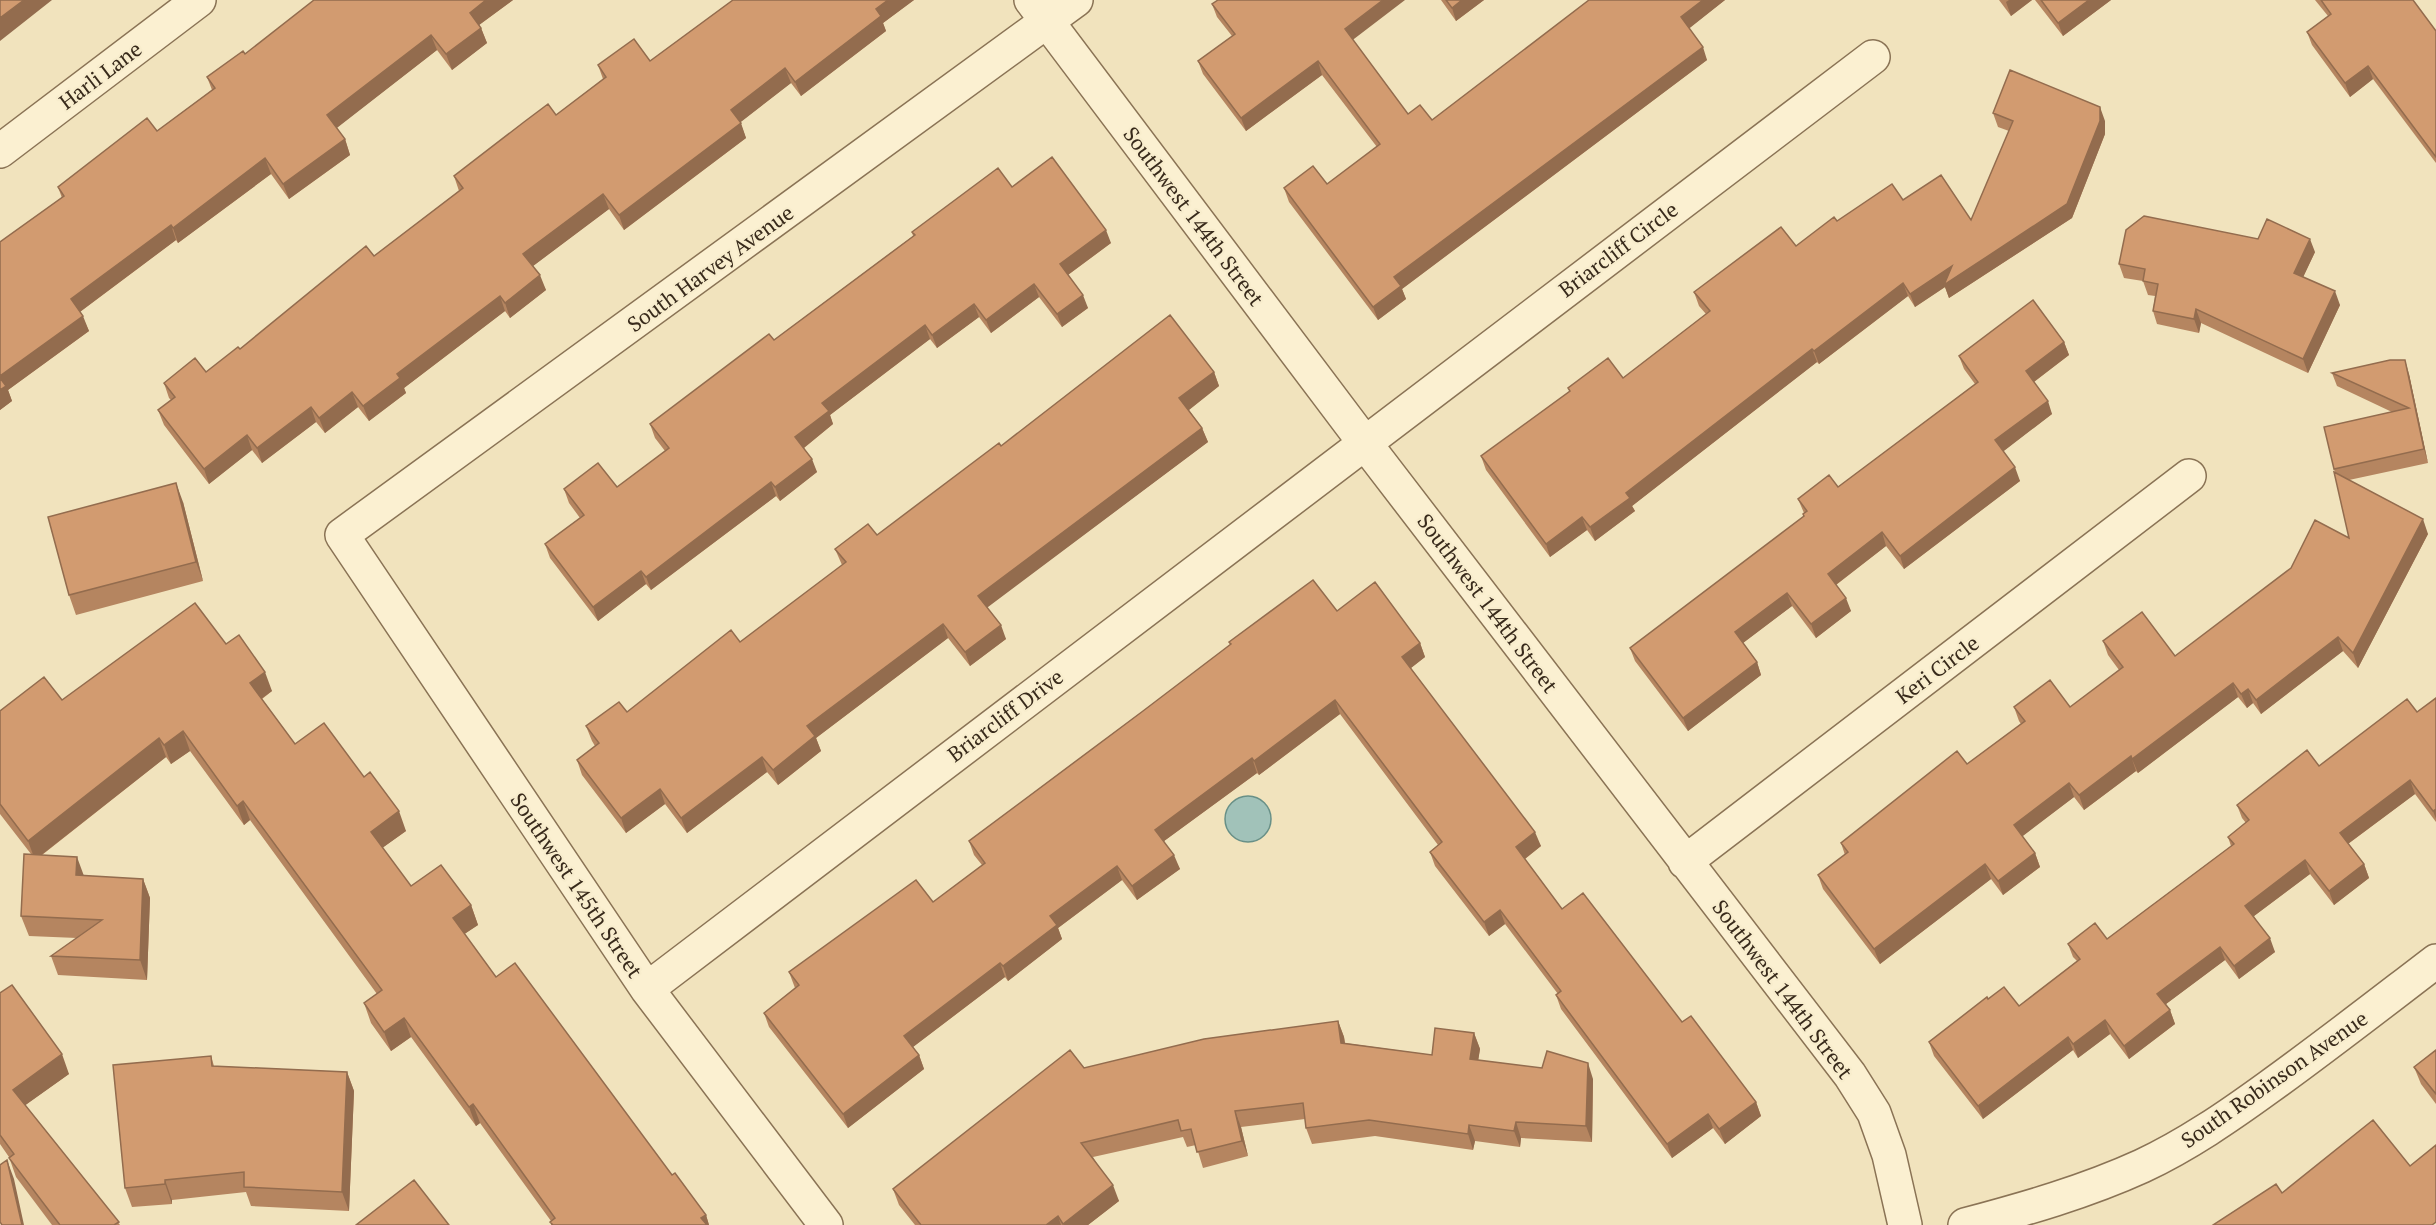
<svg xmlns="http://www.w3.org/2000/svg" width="2436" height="1225" viewBox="0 0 2436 1225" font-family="'PT Serif',serif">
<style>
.water{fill:#a1c2b9;stroke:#689087;stroke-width:1.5}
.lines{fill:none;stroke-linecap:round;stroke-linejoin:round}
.minor-casing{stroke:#8a7355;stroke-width:36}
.minor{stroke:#fbf0d1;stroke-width:33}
.wall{fill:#b58560}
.shaded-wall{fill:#936c4e}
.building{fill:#d29b70;stroke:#936c4e;stroke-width:1.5}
.labels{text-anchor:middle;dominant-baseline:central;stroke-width:4.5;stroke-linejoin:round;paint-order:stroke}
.street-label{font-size:21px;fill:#382a1b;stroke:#f8edcd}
</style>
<rect width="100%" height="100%" fill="#f1e3bd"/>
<path class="water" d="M1225 819a23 23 0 1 1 46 0a23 23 0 1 1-46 0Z"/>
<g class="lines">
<g class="minor-casing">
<path id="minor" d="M1031 0 1364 442 1850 1075 1874 1113 1889 1155 1905 1225
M0 151 199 0
M1685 862 2189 476
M647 989 1873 57
M826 1225 647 989 342 535 1076 0
M1965 1225C2025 1209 2085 1192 2142 1166 2187 1145 2229 1116 2269 1087 2326 1046 2381 1003 2436 961"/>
</g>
<use href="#minor" class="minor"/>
</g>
<path class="wall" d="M314 0H513L479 25 481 28 487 43 452 70 437 50 336 128 345 139 350 155 289 199 271 174 178 243 176 240 80 312 89 331 8 390 12 401 0 410V242L62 198 58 187 157 131 212 90 207 77 245 54Z
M733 0H914L883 23 886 31 801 96 791 83 740 122 746 138 624 230 609 209 533 266 546 290 510 318 505 311 404 388 406 393 369 421 358 407 325 433 316 422 262 463 252 450 209 484 164 425 158 410 171 400 169 398 164 383 206 372 374 256 459 191 454 176 556 115 603 79 598 65 650 61Z
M1441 0H1484L1456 21Z
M1589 0H1725L1689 28 1707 60 1402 289 1406 299 1378 320 1289 202 1284 188 1327 184 1377 147 1322 75 1246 131 1203 74 1198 61 1232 36 1217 17 1212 4 1353 40 1408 114 1432 120Z
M1999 0H2032L2011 16Z
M2035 0H2111L2063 36Z
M2315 0H2413L2436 31V163L2373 79 2350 97 2312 45 2307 32 2328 16Z
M1993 113 2105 121V134L2072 218 1949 298 1945 287 1915 307 1908 296 1819 364 1817 362 1632 506 1635 511 1595 541 1587 530 1550 557 1486 470 1481 456 1570 392 1568 388 1623 378 1706 314 1699 306 1694 292 1796 246 1837 221 1903 200 1971 220 2009 131 1998 127Z
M1012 187 1111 243 1068 275 1088 308 1062 327 1039 297 991 333 979 317 937 348 930 339 830 415 833 424 804 448 817 472 780 501 776 496 651 590 646 584 598 621 550 558 545 544 580 518 569 503 564 489 617 487 665 451 655 438 650 424 774 340 913 236 912 232Z
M2315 252 2303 277 2340 305 2308 373 2201 323 2199 333 2157 324 2153 311 2155 296 2148 295 2143 281 2124 278 2119 264Z
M2064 342 2069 355 2034 382 2052 414 2003 451 2020 481 1904 569 1886 546 1836 585 1851 611 1816 638 1792 606 1743 643 1757 662 1761 675 1688 731 1635 661 1630 648 1803 517V514L1804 513 1798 499 1838 487 1975 384 1964 369 1959 356Z
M1214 372 1219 386 1189 410 1202 428 1208 442 987 607 1006 639 970 666 948 638 816 738 821 751 778 785 767 772 687 833 665 804 626 833 582 775 577 760 595 746 592 741 586 726 627 712 740 642 842 565 835 549 877 535 1001 446Z
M2332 373 2409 374 2428 463 2349 480 2428 534 2358 668 2343 651 2261 714 2253 703 2247 708 2238 697 2138 773 2136 771 2084 810 2074 797 2022 836 2035 853 2040 867 2003 895 1991 879 1880 964 1823 889 1818 875 1845 855 1841 843 1967 764 2021 724 2019 721 2014 707H2070L2119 670 2108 655 2103 641 2175 656 2349 538 2334 469 2392 412 2337 386Z
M183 502 203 581 76 615 69 595Z
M1337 611 1420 643 1425 657 1411 668 1541 846 1525 859 1562 909 1682 1022 1756 1102 1761 1116 1725 1144 1713 1128 1672 1158 1561 1009 1556 995 1558 994 1505 924 1489 936 1435 866 1430 852 1438 845 1340 714 1259 775 1257 773 1164 841 1180 869 1137 900 1122 880 1058 928 1062 939 1008 981 1005 977 913 1047 919 1055 924 1069 848 1128 769 1027 764 1013 795 988 789 972 933 902 982 865 974 855 969 841 1143 711 1230 645 1229 642Z
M226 644 272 691 262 699 295 744 364 777 406 831 382 848 411 886 471 905 478 925 464 934 496 977 672 1175 706 1215 709 1225H551V1221L480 1123 476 1126 411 1037 391 1051 371 1023 364 1003 377 994 250 820 244 825 190 751 171 764 166 757 42 855 84 876 143 879 150 898 147 980 58 975 51 956 77 938 29 936 21 916 31 854 0 814V711L62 700Z
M2436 698V822L2415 794 2348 844 2364 864 2369 878 2334 905 2310 874 2254 916 2275 952 2239 979 2225 960 2166 1004 2170 1010 2175 1024 2129 1059 2110 1034 2078 1058 2073 1050 1983 1119 1934 1056 1929 1042 1988 999 2019 1006 2077 961 2073 957 2068 944 2107 939 2231 846 2228 837 2246 823 2242 818 2237 805 2319 766 2417 712Z
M0 993 69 1074 25 1105 120 1225H52L16 1177 9 1157 0 1144Z
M1338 1021 1344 1037 1345 1043 1432 1055 1474 1033 1480 1049 1478 1060 1593 1079 1592 1142 1521 1138 1520 1147 1475 1141 1473 1150 1375 1136 1312 1144 1306 1128 1305 1119 1241 1127 1248 1156 1203 1168 1196 1145 1187 1147 1183 1137 1093 1157 1119 1201 1088 1225H915L899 1205 893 1189 1084 1068Z
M2436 1050V1104L2421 1084 2414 1067Z
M211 1056 214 1066 347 1072 354 1091 349 1211 251 1206 246 1192 172 1200V1204L132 1207 125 1188Z"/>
<path class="shaded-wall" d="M24 0H52L0 41V18Z
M486 0H513L475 28 470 13Z
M888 0H914L883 23 886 31 801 96 795 82 876 9Z
M1383 0H1405L1350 42 1345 29Z
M1462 0H1484L1456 21 1452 8Z
M1703 0H1725L1686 31 1681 17Z
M2009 0H2032L2011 16 2006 2Z
M2089 0H2111L2063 36 2058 23Z
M481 28 487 43 452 70 446 54Z
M431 35 437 50 333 131 327 115Z
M1703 47 1707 60 1402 289 1406 299 1378 320 1373 307 1394 277Z
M1318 61 1322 75 1246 131 1241 118Z
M2368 66 2373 79 2350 97 2345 83Z
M785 68 791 83 737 125 731 110Z
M2100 107 2105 121V134L2072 218 1949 298 1945 287 1915 307 1910 294Z
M741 123 746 138 624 230 619 215Z
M345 139 350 155 289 199 283 184Z
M265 158 271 174 178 243 173 228Z
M603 194 609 209 529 269 523 254Z
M171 225 176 240 77 314 71 299Z
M1106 230 1111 243 1065 277 1060 264Z
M2310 239 2315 252 2299 286 2294 273Z
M540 275 546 290 510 318 505 303Z
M1903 283 1908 296 1819 364 1814 351Z
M1034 284 1039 297 991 333 986 320Z
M2335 291 2340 305 2308 373 2303 359Z
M1083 295 1088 308 1062 327 1057 314Z
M500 296 505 311 404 388 406 393 369 421 363 406 397 374Z
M974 304 979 317 937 348 932 335Z
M2196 309 2201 323 2199 333 2194 319Z
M83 316 89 331 8 390 12 401 0 410V376Z
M925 325 930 339 830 415 833 424 800 451 795 437 822 403Z
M2064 342 2069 355 2031 384 2026 371Z
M1812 349 1817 362 1632 506 1635 511 1595 541 1590 527 1626 493Z
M2405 360 2409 374 2428 463 2424 449Z
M1214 372 1219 386 1185 413 1179 398Z
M352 392 358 407 325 433 319 418Z
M2048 401 2052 414 2000 454 1995 440Z
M311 407 316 422 262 463 257 448Z
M1202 428 1208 442 984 610 978 596Z
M247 435 252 450 209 484 204 469Z
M812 459 817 472 780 501 775 487Z
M2015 467 2020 481 1904 569 1900 556Z
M771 482 776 496 651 590 646 577Z
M176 483 183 502 203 581 196 562Z
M1582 517 1587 530 1550 557 1546 544Z
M2423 519 2428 534 2358 668 2353 653Z
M1882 532 1886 546 1833 587 1828 574Z
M641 571 646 584 598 621 593 607Z
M1787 593 1792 606 1739 646 1735 632Z
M1846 598 1851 611 1816 638 1811 624Z
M943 624 948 638 816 738 821 751 778 785 773 770 807 726Z
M1001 625 1006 639 970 666 965 652Z
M2338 637 2343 651 2261 714 2256 700Z
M1420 643 1425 657 1407 671 1402 657Z
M1757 662 1761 675 1688 731 1683 718Z
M265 672 272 691 257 702 250 683Z
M2233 683 2238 697 2138 773 2132 759Z
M2248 689 2253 703 2247 708 2241 694Z
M1335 700 1340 714 1259 775 1254 761Z
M183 731 190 751 171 764 164 745Z
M159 738 166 757 35 860 28 841Z
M2131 756 2136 771 2084 810 2079 795Z
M762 757 767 772 687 833 681 818Z
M1252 758 1257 773 1160 844 1155 830Z
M2410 780 2415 794 2345 846 2340 833Z
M2069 783 2074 797 2019 839 2014 825Z
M660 789 665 804 626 833 621 818Z
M243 801 250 820 244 825 237 806Z
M2436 809V819L2433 811Z
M399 811 406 831 378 851 371 832Z
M1535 832 1541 846 1521 862 1516 847Z
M2035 853 2040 867 2003 895 1998 881Z
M1174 855 1180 869 1137 900 1132 886Z
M77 857 84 876 76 875Z
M2305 860 2310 874 2250 919 2245 906Z
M1985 864 1991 879 1880 964 1874 949Z
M2364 864 2369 878 2334 905 2329 891Z
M1117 866 1122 880 1058 928 1062 939 1008 981 1003 966 1050 916Z
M143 879 150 898 147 980 140 960Z
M471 905 478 925 460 937 453 918Z
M1500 910 1505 924 1489 936 1484 922Z
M2270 938 2275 952 2239 979 2234 966Z
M2220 947 2225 960 2162 1007 2157 994Z
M1000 963 1005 977 909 1050 904 1036Z
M2170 1010 2175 1024 2129 1059 2124 1046Z
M404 1018 411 1037 391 1051 384 1032Z
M2105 1020 2110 1034 2078 1058 2073 1044Z
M1338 1021 1344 1037 1347 1058 1341 1043Z
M1474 1033 1480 1049 1476 1075 1470 1059Z
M2068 1037 2073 1050 1983 1119 1978 1106Z
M62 1054 69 1074 20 1109 13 1090Z
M919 1055 924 1069 848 1128 843 1114Z
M1588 1063 1593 1079 1592 1142 1586 1126Z
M347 1072 354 1091 349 1211 342 1192Z
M1756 1102 1761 1116 1725 1144 1719 1129Z
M473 1104 480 1123 476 1126 469 1107Z
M1235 1111 1241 1127 1248 1156 1242 1141Z
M1708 1114 1713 1128 1672 1158 1667 1144Z
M1516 1122 1521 1138 1520 1147 1514 1131Z
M1469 1125 1475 1141 1473 1150 1468 1134Z
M7 1160 14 1179 24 1225H22Z
M165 1180 172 1200V1204L165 1184Z
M1113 1185 1119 1201 1088 1225H1064L1063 1224Z
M706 1215 709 1225H704L701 1218Z
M1058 1216 1061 1225H1046Z"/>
<path class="building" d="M0 0H24L0 18Z
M314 0H486L470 13 481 28 446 54 431 35 327 115 345 139 283 184 265 158 173 228 171 225 71 299 83 316 0 376V242L64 196 58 187 147 118 157 131 215 88 207 77 243 51 245 54Z
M733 0H888L876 9 881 16 795 82 785 68 731 110 741 123 619 215 603 194 523 254 540 275 505 303 500 296 397 374 400 378 363 406 352 392 319 418 311 407 257 448 247 435 204 469 158 410 175 397 164 383 195 358 206 372 238 347 240 349 366 246 374 256 463 188 454 176 524 122 548 104 556 115 606 77 598 65 634 39 650 61Z
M1218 0H1383L1345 29 1408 114 1420 105 1432 120 1589 0H1703L1681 17 1703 47 1394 277 1401 286 1373 307 1284 188 1313 166 1327 184 1380 144 1318 61 1241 118 1198 61 1235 34 1212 4Z
M1446 0H1462L1452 8Z
M2041 0H2089L2058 23Z
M2321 0H2413L2436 31V157L2368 66 2345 83 2307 32 2331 14Z
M2010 70 2100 107V121L2067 204 1944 285 1952 266 1910 294 1903 283 1814 351 1812 349 1626 493 1630 498 1590 527 1582 517 1546 544 1481 456 1570 391 1568 388 1608 358 1623 378 1710 311 1694 292 1781 227 1796 246 1834 217 1837 221 1892 184 1903 200 1941 175 1971 220 2013 121 1993 113Z
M1052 157 1106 230 1060 264 1083 295 1057 314 1034 284 986 320 974 304 932 335 925 325 822 403 829 411 795 437 812 459 775 487 771 482 646 577 641 571 593 607 545 544 584 515 564 489 598 463 617 487 669 448 650 424 769 334 774 340 915 235 912 232 998 168 1012 187Z
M2144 216 2258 239 2267 219 2310 239 2294 273 2335 291 2303 359 2196 309 2194 319 2153 311 2158 284 2143 281 2145 269 2119 264 2126 230Z
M2033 300 2064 342 2026 371 2048 401 1995 440 2015 467 1900 556 1882 532 1828 574 1846 598 1811 624 1787 593 1735 632 1757 662 1683 718 1630 648 1804 516 1803 514 1807 511 1798 499 1829 475 1838 487 1978 382 1959 356Z
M1170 315 1214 372 1179 398 1202 428 978 596 1001 625 965 652 943 624 807 726 815 736 773 770 762 757 681 818 660 789 621 818 577 760 599 743 586 726 619 702 627 712 731 630 740 642 846 562 835 549 868 524 877 535 999 443 1001 446Z
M2390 360H2405L2424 449 2334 469 2324 427 2409 408 2332 373Z
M0 378 6 386 0 390Z
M2334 472 2423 519 2353 653 2338 637 2256 700 2248 689 2241 694 2233 683 2132 759 2131 756 2079 795 2069 783 2014 825 2035 853 1998 881 1985 864 1874 949 1818 875 1848 852 1841 843 1957 751 1967 764 2025 721 2014 707 2050 680 2070 707 2123 667 2103 641 2142 612 2175 656 2291 568 2315 520 2349 538Z
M176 483 196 562 69 595 48 517Z
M1313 580 1337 611 1375 582 1420 643 1402 657 1535 832 1516 847 1562 909 1583 893 1682 1022 1691 1016 1756 1102 1719 1129 1708 1114 1667 1144 1556 995 1561 991 1500 910 1484 922 1430 852 1442 842 1335 700 1254 761 1252 758 1155 830 1174 855 1132 886 1117 866 1050 916 1057 925 1003 966 1000 963 904 1036 919 1055 843 1114 764 1013 799 985 789 972 916 880 933 902 985 863 969 841 1143 711 1231 644 1229 642Z
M195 603 226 644 239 635 265 672 250 683 295 744 324 723 364 777 370 772 399 811 371 832 411 886 441 865 471 905 453 918 496 977 515 963 672 1175 675 1173 706 1215 701 1218 707 1225H553L550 1222 555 1218 473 1104 469 1107 404 1018 384 1032 364 1003 382 990 243 801 237 806 183 731 164 745 159 738 28 841 0 804V711L44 677 62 700Z
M2436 698V809L2433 811 2410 780 2340 833 2364 864 2329 891 2305 860 2245 906 2270 938 2234 966 2220 947 2157 994 2170 1010 2124 1046 2105 1020 2073 1044 2068 1037 1978 1106 1929 1042 1987 997 1988 999 2004 987 2019 1006 2080 959 2068 944 2095 923 2107 939 2234 844 2228 837 2249 820 2237 805 2307 750 2319 766 2407 699 2417 712Z
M24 854 77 857 76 875 143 879 140 960 51 956 102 920 21 916Z
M12 985 62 1054 13 1090 119 1222 114 1225H60L9 1158 14 1154 0 1135V993Z
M1338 1021 1341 1043 1432 1055 1435 1028 1474 1033 1470 1059 1542 1068 1547 1051 1588 1063 1586 1126 1516 1122 1514 1131 1469 1125 1468 1134 1369 1120 1306 1128 1303 1103 1235 1111 1242 1141 1197 1152 1191 1129 1181 1131 1178 1120 1081 1143 1113 1185 1063 1224 1058 1216 1046 1225H921L893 1189 1070 1050 1084 1068 1204 1039Z
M2436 1050V1094L2414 1067Z
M211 1056 212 1066 347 1072 342 1192 244 1187V1172L165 1180V1184L125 1188 113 1065Z
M2373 1120 2410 1166 2436 1145V1222L2432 1225H2213L2276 1184 2282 1193Z
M7 1160 22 1225H2L0 1222V1165Z
M414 1180 449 1225H356Z"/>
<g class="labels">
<g class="street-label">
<text transform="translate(100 75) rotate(-37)">Harli Lane</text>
<text transform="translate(1194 216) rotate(53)">Southwest 144th Street</text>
<text transform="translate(1618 249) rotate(-37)">Briarcliff Circle</text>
<text transform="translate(710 268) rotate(-36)">South Harvey Avenue</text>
<text transform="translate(1488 603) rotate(53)">Southwest 144th Street</text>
<text transform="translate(1937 669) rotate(-37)">Keri Circle</text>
<text transform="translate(1005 715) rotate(-37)">Briarcliff Drive</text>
<text transform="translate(577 885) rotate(56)">Southwest 145th Street</text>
<text transform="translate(1783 989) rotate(53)">Southwest 144th Street</text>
<text transform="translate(2274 1079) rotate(-35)">South Robinson Avenue</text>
</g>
</g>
</svg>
